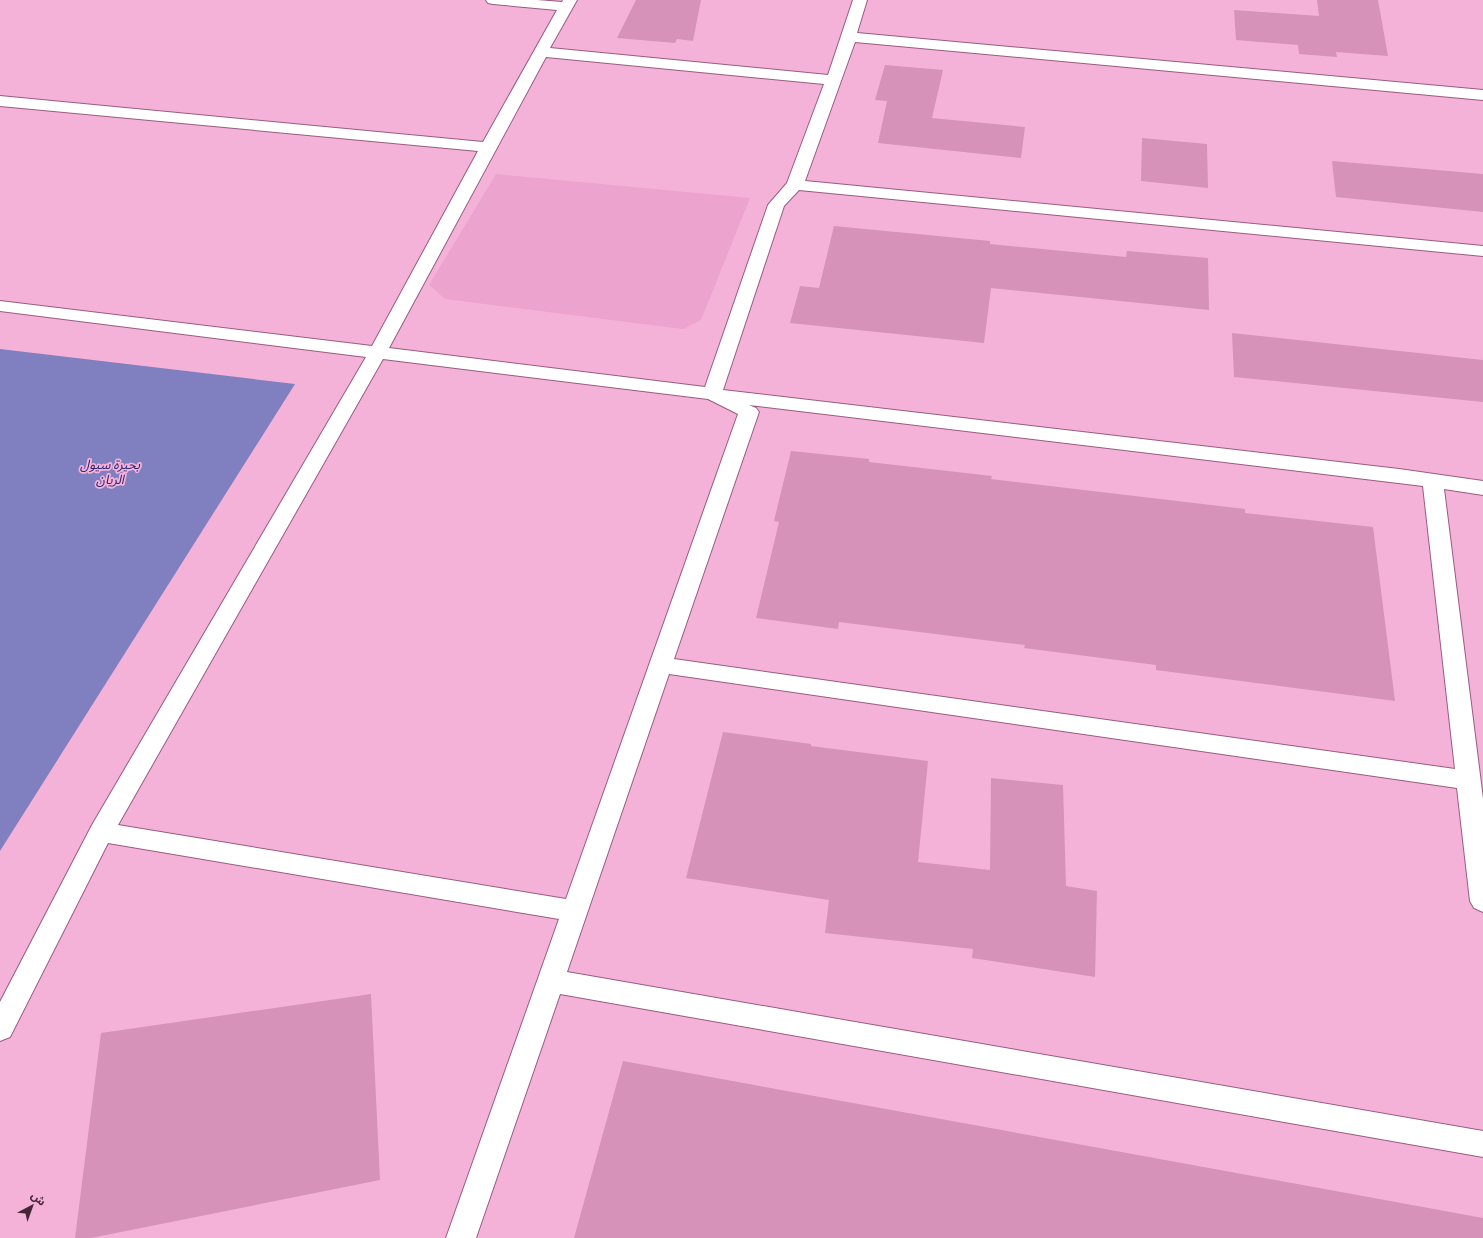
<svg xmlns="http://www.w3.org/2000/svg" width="1483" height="1238" viewBox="0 0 1483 1238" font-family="'Source Serif 4','Noto Sans Arabic',serif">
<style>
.built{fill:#eca3cd}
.water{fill:#807fbf}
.building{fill:#d692b9}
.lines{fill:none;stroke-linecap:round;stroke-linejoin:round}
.minor-casing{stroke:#985c7f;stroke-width:2}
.minor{fill:#fff;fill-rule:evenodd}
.labels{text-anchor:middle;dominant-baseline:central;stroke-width:3.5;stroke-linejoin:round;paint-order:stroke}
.water-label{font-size:13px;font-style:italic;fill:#302571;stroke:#f5b2d8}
</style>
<rect width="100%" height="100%" fill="#f5b2d8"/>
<path class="built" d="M496 174 750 198 701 320 683 329 445 299 429 285Z"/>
<path class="water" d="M0 349 295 384 0 851Z"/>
<path class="building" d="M636 0H701L693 41 677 39 675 43 617 38Z
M1317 0H1378L1388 56 1336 52 1337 57 1299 54 1298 45 1236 40 1234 10 1319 16Z
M885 65 943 70 932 118 1025 127 1021 158 878 143 887 101 875 100Z
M1142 138 1207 144 1208 188 1141 181Z
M1332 161 1483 174V212L1336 197Z
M834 226 990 241V244L1126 257 1127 251 1208 258 1209 310 991 288 984 343 790 323 800 286 819 288Z
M1232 333 1483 360V402L1234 377Z
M791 451 869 459V462L992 476 991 479 1245 509V513L1373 527 1395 701 1156 670V665L1024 648 1025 645 839 622 838 629 756 618 779 522 774 521Z
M723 732 811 744V746L928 761 918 862 990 870 991 778 1063 785 1066 886 1097 891 1095 977 972 958 973 949 825 933 829 900 686 878Z
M371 994 380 1180 91 1238H75L101 1033Z
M623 1061 1483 1218V1238H574Z"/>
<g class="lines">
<g class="minor-casing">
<path id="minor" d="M486 0H537L562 2 563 0H577L550 48 828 75 853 0H867L857 33 1483 90V100L855 42 805 181 1483 246V256L799 190 784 206 723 390 1399 469 1483 481V495L1444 489 1483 799V912L1474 908 1470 901 1457 788 669 674 567 972 1483 1131V1157L560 994 476 1238H446L559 919 108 843 10 1037 0 1041V1002L92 825 366 357 0 311V301L372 346 478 151 0 106V96L483 142 557 10 493 4 488 3ZM546 57 824 84 787 183 768 205 705 387 389 348ZM383 359 708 399 738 414 566 899 118 825ZM749 405 1423 486 1455 769 674 659 759 412 756 408Z"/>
</g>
<use href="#minor" class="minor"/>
</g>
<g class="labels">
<g class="water-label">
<text x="110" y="464">بحيرة سيول<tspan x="110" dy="15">الريان</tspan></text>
</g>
</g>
<g transform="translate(32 1206) rotate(41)" stroke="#f5b2d8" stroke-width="3" paint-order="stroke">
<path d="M0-3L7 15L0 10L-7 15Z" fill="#422737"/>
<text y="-6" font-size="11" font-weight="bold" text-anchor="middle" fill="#422737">ش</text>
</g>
</svg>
